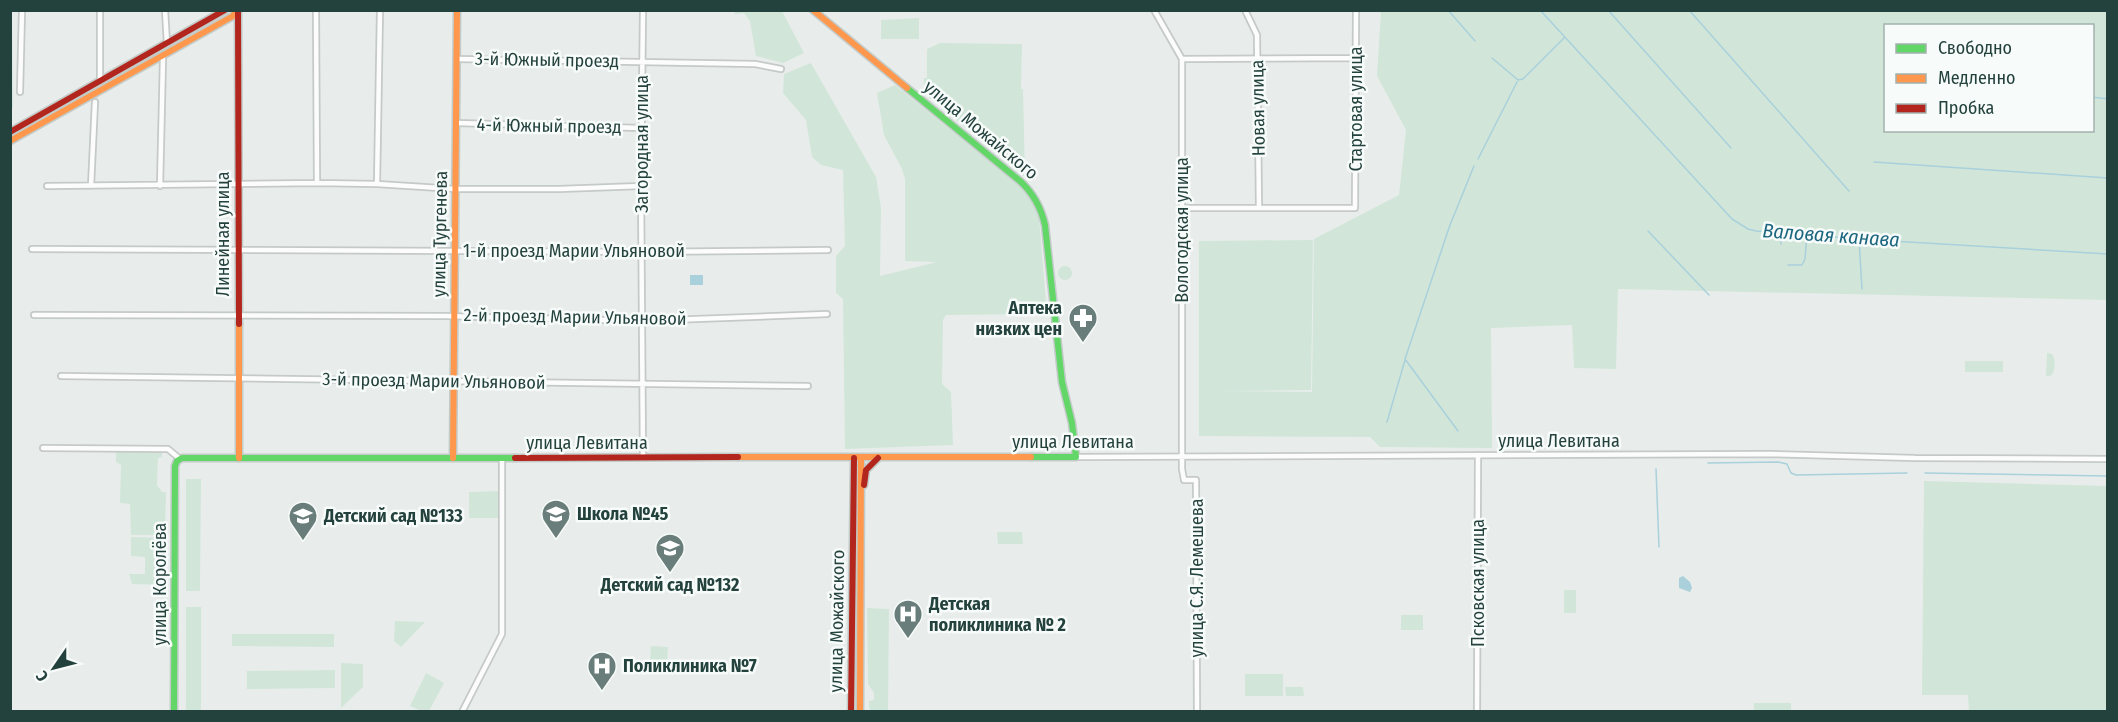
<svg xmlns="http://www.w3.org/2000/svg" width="2118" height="722" viewBox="0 0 2118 722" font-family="'Fira Sans Condensed',sans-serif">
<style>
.green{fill:#d1e6d9;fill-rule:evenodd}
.water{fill:#a9d0db}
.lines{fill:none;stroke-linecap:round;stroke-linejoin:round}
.stream{stroke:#a9d0db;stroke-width:1.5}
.street-casing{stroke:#c5cac8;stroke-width:8}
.fast-casing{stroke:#c3cbc8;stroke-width:9}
.slow-casing{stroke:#c3cbc8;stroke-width:9}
.jam-casing{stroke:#c3cbc8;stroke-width:9}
.street{stroke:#fcfcfc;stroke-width:4.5}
.fast{stroke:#63d668;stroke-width:6}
.slow{stroke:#ff974d;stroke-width:6}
.jam{stroke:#b3261e;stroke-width:6}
.labels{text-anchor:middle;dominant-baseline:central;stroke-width:5;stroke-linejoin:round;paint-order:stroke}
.street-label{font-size:18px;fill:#24423d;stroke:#f7fbf9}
.poi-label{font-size:18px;font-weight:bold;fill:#24423d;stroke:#f7fbf9;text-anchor:start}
.water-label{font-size:20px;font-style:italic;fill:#1c6680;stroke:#f7fbf9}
</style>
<rect width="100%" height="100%" fill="#e8edeb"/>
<path class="green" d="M12 10 13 108 11 109 10 11Z
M734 11H782L804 53 783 63 756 56 750 21 744 13 735 14Z
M1381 11H2107V300L1618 289 1616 369 1574 368 1572 325 1491 328 1492 448 1380 447 1370 437 1199 436V241L1313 240 1311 390 1218 391 1312 392 1314 239 1399 195 1406 130 1377 76ZM1886 26H2092V130H1886Z
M919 18V39H881V20Z
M940 43 1022 44 1021 89H1023L1025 177 924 93V78H927V49Z
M811 63 876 177 881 208 880 276 937 262 905 261V179L902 169 884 135 877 93 895 85 1023 189 1037 207 1039 217 1047 314 946 315 943 320 942 384 951 392 953 445 845 449 843 299 836 293V256L845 246 843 170 821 165 812 157 806 120 783 93 784 74Z
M1058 273a7 7 0 1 1 14 0a7 7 0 1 1-14 0Z
M2047 353 2052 354C2056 360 2056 372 2050 376H2046Z
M1965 361H2003V372H1965Z
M119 450 162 451V457L158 458 157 485 162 492H166L165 533H161V535H131L130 504 120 503 121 465 116 462V453Z
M186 479H201L200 591H186Z
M1924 481 2107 486V711H1969L1968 695H1922Z
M503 491V518H469V492Z
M997 532H1022L1023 544H998Z
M131 537 162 538 166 544 165 585 132 584 129 574H145V557L131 556Z
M1564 590H1576V613H1564Z
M186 607H201V711H186Z
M867 608 889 609 888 711H871L869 708V701L874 700V693L868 684Z
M1401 615H1423V630H1401Z
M395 621 425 622 401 647 394 641Z
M232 634H334V647L232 646Z
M651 646 668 647 667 663 650 662Z
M341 663 363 664V687L341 708Z
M335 670V688L247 689V671Z
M426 673 444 683 429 711H422L410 706Z
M1245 674H1283V696H1245Z
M1285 687H1303L1304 696H1286Z
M1754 703H1791V711H1754Z"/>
<path class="water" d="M690 275H703V285H690Z
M1683 576 1690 582 1692 588 1690 592 1679 588V578Z"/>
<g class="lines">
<path class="stream" d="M1448 10 1475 41
M1540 10 1732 219 1748 229 1756 231 1858 239 2108 254
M1608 10 1731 148
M1689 10 1849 191
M1492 58 1518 80 1523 79 1564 38
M2092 97 2108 99
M1478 159 1517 82
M1874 162 2108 178
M1648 231 1709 295
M1859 239 1862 289
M1781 244 1782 233
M1788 265H1802L1805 259 1807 234
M1387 422 1405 360
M1458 431 1405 359 1450 225 1474 166
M1708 463 1778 462 1787 464 1791 473 1796 475 1907 473
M1656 469 1659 547
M1925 473 2108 476"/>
<g class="street-casing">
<path id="street" d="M165 10 167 44
M316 10 317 183
M643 10 641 186 643 458
M1154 10 1182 59V469L1184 480H1196L1197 712
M1245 10 1257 35 1259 208
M457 59 755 64 781 69
M1182 59 1356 58
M100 81V10
M20 92 22 10
M456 123 642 128
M377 184 380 10
M47 186 317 183 377 184 455 189H559L641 186
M91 186 95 102
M160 186 163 59 161 56
M1182 208H1355L1356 10
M32 249 642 252 828 250
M34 315 445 316 642 321 827 314
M61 376 808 386
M43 448 168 449 180 459
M1076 457 1770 454 1915 458 2108 459
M462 712 502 634V458
M1477 712 1478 455"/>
</g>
<g class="fast-casing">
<path id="fast" d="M907 88 1020 181C1033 193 1041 207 1045 225L1062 382 1072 423 1076 457H1031
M174 712 175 466 177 461 182 458H515"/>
</g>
<g class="slow-casing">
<path id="slow" d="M813 10 907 88
M10 141 233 16 237 10
M239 324V458
M738 457H1031
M453 458 457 10
M860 712 861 458"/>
</g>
<g class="jam-casing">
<path id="jam" d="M238 10 239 324
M10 132 225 10
M515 458 738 457
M864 485 866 470 878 458
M851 712 854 458"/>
</g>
<use href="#street" class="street"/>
<use href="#fast" class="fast"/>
<use href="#slow" class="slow"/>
<use href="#jam" class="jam"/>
</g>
<defs>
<g id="pharmacy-pin" transform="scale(1.5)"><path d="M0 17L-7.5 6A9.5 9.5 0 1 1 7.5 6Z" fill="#697e7a" stroke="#f7fbf9"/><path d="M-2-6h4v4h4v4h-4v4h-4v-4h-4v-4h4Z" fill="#fff"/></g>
<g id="school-pin" transform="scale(1.5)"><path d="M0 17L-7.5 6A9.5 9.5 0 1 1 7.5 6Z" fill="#697e7a" stroke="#f7fbf9"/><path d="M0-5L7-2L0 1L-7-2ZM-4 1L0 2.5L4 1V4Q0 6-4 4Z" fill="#fff"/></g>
<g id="hospital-pin" transform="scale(1.5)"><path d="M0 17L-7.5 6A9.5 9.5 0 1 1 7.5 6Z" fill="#697e7a" stroke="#f7fbf9"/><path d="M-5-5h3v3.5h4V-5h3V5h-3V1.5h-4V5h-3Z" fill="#fff"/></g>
</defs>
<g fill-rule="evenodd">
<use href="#pharmacy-pin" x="1083" y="318"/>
<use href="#school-pin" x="556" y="514"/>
<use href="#school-pin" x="303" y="516"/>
<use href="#school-pin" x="670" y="548"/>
<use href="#hospital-pin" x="908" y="614"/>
<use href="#hospital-pin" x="602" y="666"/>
</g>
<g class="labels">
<g class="street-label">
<text transform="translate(547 60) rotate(1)">3-й Южный проезд</text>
<text transform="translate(1258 108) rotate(-91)">Новая улица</text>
<text transform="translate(1356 109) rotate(-90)">Стартовая улица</text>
<text transform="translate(549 126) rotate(1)">4-й Южный проезд</text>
<text transform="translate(981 130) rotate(40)">улица Можайского</text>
<text transform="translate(642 144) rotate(-90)">Загородная улица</text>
<text transform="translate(1182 230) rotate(-90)">Вологодская улица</text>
<text transform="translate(223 234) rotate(-90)">Линейная улица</text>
<text transform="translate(440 234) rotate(-89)">улица Тургенева</text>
<text x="574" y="251">1-й проезд Марии Ульяновой</text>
<text transform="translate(575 317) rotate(1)">2-й проезд Марии Ульяновой</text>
<text transform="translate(434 381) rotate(1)">3-й проезд Марии Ульяновой</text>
<text x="1559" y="441">улица Левитана</text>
<text x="1073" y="442">улица Левитана</text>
<text x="587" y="443">улица Левитана</text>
<text transform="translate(1197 578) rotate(-90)">улица С.Я. Лемешева</text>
<text transform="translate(1478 583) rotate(-90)">Псковская улица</text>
<text transform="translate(160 584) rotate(-90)">улица Королёва</text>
<text transform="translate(837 621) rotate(-89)">улица Можайского</text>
</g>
<g class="poi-label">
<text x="1062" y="308" text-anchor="end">Аптека<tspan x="1062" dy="21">низких цен</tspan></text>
<text x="577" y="514">Школа №45</text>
<text x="324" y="516">Детский сад №133</text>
<text x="670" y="585" text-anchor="middle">Детский сад №132</text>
<text x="929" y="604">Детская<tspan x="929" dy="21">поликлиника № 2</tspan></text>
<text x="623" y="666">Поликлиника №7</text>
</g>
<g class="water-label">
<text transform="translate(1831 235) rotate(4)">Валовая канава</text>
</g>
</g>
<rect width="2118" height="722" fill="none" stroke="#24423d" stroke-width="24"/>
<rect x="1884" y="24" width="210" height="108" fill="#f7fbf9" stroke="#a3b1ae" stroke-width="1.5"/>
<rect x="1896" y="44" width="30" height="9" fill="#63d668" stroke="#a3b1ae" stroke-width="1.5"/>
<text x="1938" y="54" font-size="18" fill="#24423d">Свободно</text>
<rect x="1896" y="74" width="30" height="9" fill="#ff974d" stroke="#a3b1ae" stroke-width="1.5"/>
<text x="1938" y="84" font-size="18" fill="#24423d">Медленно</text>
<rect x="1896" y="104" width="30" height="9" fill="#b3261e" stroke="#a3b1ae" stroke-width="1.5"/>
<text x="1938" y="114" font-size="18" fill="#24423d">Пробка</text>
<g transform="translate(54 668) rotate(235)" stroke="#f7fbf9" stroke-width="4.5" paint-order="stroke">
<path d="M0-4.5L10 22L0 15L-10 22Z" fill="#24423d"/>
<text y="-9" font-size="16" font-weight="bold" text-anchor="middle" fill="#24423d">С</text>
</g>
</svg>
